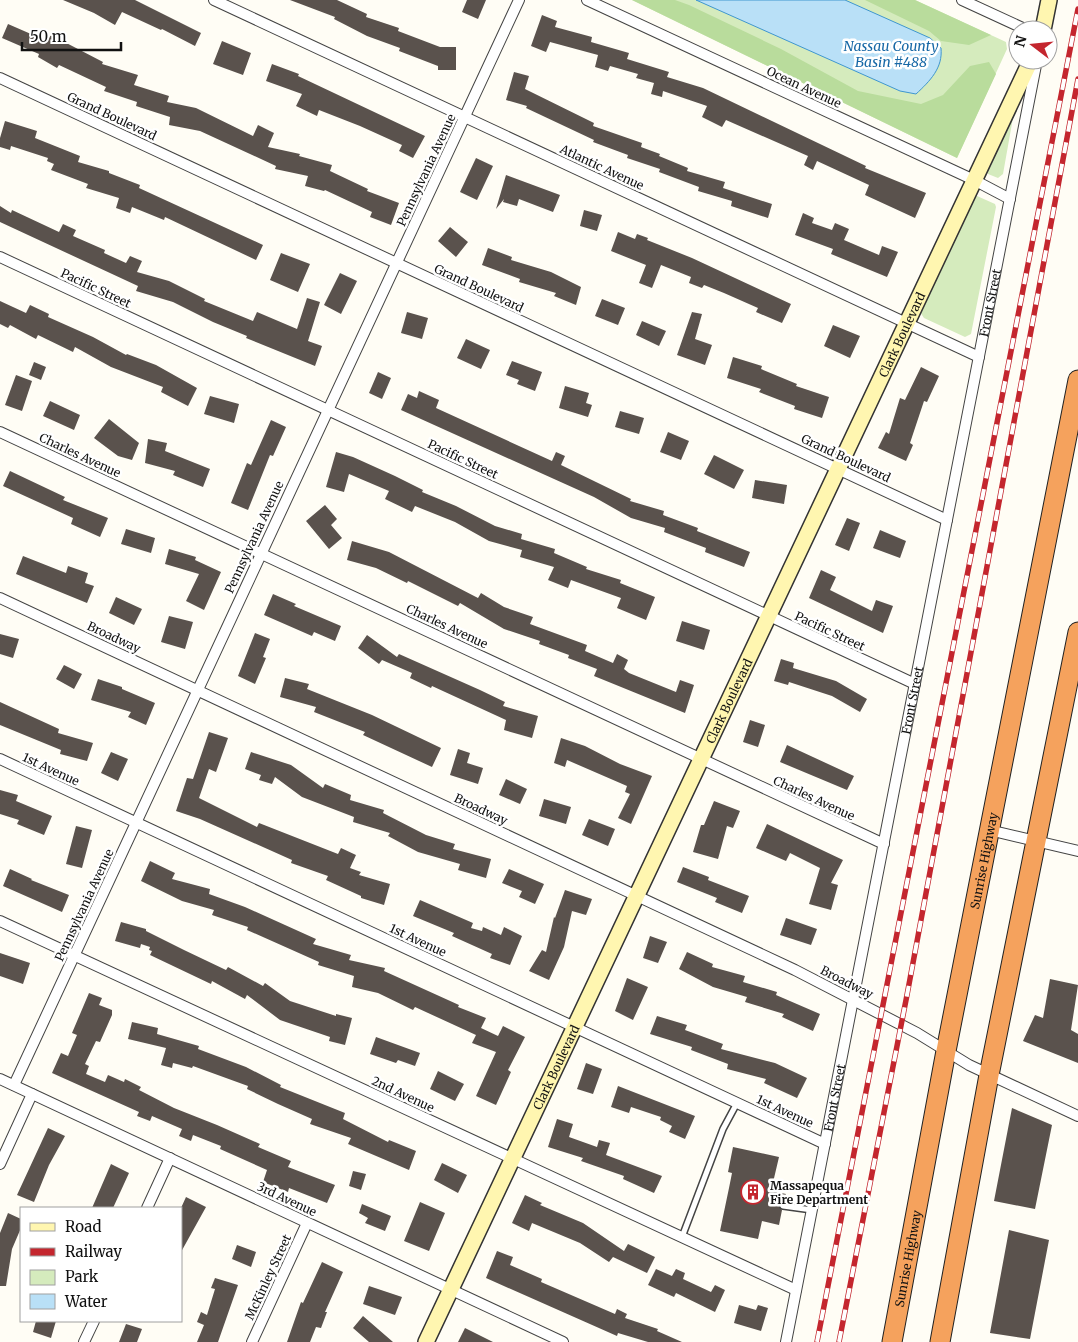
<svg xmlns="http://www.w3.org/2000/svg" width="1078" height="1342" viewBox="0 0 1078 1342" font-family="Merriweather,serif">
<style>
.green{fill:#d5ebbd}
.forest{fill:#b9dc9c}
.water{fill:#b9e0f7;stroke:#3f96cf}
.building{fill:#5a524d}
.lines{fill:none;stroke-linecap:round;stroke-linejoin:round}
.lane-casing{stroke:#444;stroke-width:8}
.street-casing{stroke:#444;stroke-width:12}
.secondary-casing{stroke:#333;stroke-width:18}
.highway-casing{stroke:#222;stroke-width:21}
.lane{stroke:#fff;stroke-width:5}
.street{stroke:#fff;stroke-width:10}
.secondary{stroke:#fff6b0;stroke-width:15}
.highway{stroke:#f5a25d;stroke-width:19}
.rail-casing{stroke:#c4262e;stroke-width:5.5}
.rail{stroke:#fff;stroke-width:4;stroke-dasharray:11;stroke-linecap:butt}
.labels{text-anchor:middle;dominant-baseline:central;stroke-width:5;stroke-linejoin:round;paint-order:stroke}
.street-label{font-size:12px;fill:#111;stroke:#fff}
.poi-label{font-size:12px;font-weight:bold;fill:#111;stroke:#fff;text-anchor:start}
.water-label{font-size:14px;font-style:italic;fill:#1768a6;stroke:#fff}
</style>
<rect width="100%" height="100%" fill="#fffdf5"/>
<path class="green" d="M632 0H915L1006 42 1007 49 957 158Z
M1014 112 1003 174 998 178 988 174 986 170Z
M977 196 995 204 996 207 971 334 965 337 924 318 920 312 973 198Z"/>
<path class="forest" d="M632 0H675L689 5 781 49 858 91 921 104 943 95 970 66 989 62 996 74 957 158Z
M865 0H915L991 35 969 45 941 41 929 31Z"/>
<path class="water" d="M696 0H845L930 38 941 48C943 68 930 81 916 94L900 91Z"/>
<path class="building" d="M63 0H135L201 33 195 46 162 29 161 30 122 12 115 25 94 13Z
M290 0H337L367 14 366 17 399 28 398 31 440 47H456V70H438V66L399 51 400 48 367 36 334 19 335 17Z
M467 0H486L478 19 462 12Z
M542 15 557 21 555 27 592 37 591 42 629 53 627 59 669 72 667 77 703 88 866 166 865 168 926 193 915 218 865 195 869 185 817 161 813 170 804 165 808 156 726 120 722 127 702 117 707 106 663 91 662 97 651 94 654 83 636 78 638 74 610 66 608 71 595 67 598 55 550 42 546 52 531 46Z
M8 24 47 41 51 35 103 62 102 64 138 75 134 85 169 96 167 102 196 108 253 136 258 125 274 133 268 147 300 154 299 156 332 165 330 171 368 189 367 191 399 203 391 225 370 217 372 212 325 190 324 191 305 186 308 176 275 169 276 166 200 131 169 125 170 117 136 106 137 102 104 91 106 87 59 65 57 68 38 57 39 54 2 38Z
M222 41 251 53 243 75 213 64Z
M272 64 299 74 298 76 425 136 413 158 399 151 402 145 360 126 319 110 317 116 296 106 302 94 266 81Z
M514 72 529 76 525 89 594 123 593 126 642 143 641 147 660 154 659 156 688 168 687 171 725 182 723 188 772 204 768 218 731 206 732 201 698 191 699 187 659 172 660 169 627 158 628 155 593 142 594 140 526 108 527 106 506 100Z
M5 121 37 131 35 138 80 156 78 162 109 171V173L140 185 139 188 263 245 256 260 165 217 164 220 132 207 130 213 116 208 119 198 86 188 88 184 51 170 54 164 47 161 48 158 11 146 10 150 0 147V138Z
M476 158 493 166 477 200 460 192Z
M506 175 560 195 553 212 519 199 517 206 503 202 504 199 496 209Z
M0 206 11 213 12 210 59 232 63 224 76 230 73 236 105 250 104 253 126 263 130 256 142 261 137 272 169 281 205 299 204 301 253 321 257 312 297 329 307 298 320 302 308 341 322 346 315 366 246 338 247 336 213 322 173 302 136 291 138 286 0 222Z
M584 210 602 215 597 231 580 226Z
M803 213 814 218 812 223 832 230 835 223 849 229 844 240 879 255 882 246 898 252 887 277 831 254 833 249 795 235Z
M450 227 468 242 456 257 438 241Z
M618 232 635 239 637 234 648 238 647 240 692 258 791 304 782 323 756 312 758 308 724 293 704 285 702 288 689 283 691 277 661 265 652 288 639 283 646 265 611 251Z
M488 248 512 257 511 260 551 272 581 287 576 305 554 296 556 293 519 282 520 279 482 265Z
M281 253 310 264 298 292 270 280Z
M340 273 357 281 341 314 324 305Z
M602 299 625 308 618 325 595 316Z
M0 301 26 313 30 305 49 314 48 317 93 337 126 355 127 354 156 365 197 388 188 406 161 392 163 387 111 367 75 347 73 352 38 335 36 339 10 325 8 328 0 324Z
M407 312 428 318 422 339 401 333Z
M692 312 702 314 695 339 712 345 705 365 677 355Z
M642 321 666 331 659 346 636 335Z
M833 325 860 336 850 358 824 346Z
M466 339 490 350 481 369 457 358Z
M733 357 762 366 761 369 797 384 796 386 829 397 822 418 794 409 795 406 759 392 761 389 727 378Z
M512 361 542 372 535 391 517 384 519 380 506 375Z
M34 362 46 367 41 380 29 375Z
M921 367 939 376 927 402 924 401 910 443 913 445 906 461 878 448 886 432 889 434 900 398 905 400Z
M378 372 391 378 382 399 369 393Z
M16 375 32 381 22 411 5 405Z
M565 386 589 393 586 403 592 405 588 417 559 408Z
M419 391 439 400 436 408 552 461 556 452 565 456 561 465 631 499 630 501 664 511 663 515 698 528 697 531 750 552 744 567 705 552 706 548 664 532 665 528 631 518 594 497 401 410 408 394 417 398Z
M210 396 239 404 234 423 204 414Z
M50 401 80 415 74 430 43 416Z
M620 411 644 418 639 434 615 427Z
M109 419 139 443 132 460 118 456 94 438Z
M271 420 286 427 273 456 270 455 248 510 231 503 247 463 251 465Z
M668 432 689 441 681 460 660 452Z
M148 439 167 443 165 451 210 469 203 487 173 475 175 471 145 463Z
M336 452 353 457 395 476 423 490 422 492 456 506 495 526 522 534 521 539 555 549 554 553 587 567 586 569 621 580 620 583 655 597 646 620 617 608 621 598 571 580 568 588 548 580 554 567 520 557 522 550 489 541 455 522 415 506 412 512 385 499 389 491 349 474 344 492 326 487Z
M714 455 744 470 734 489 704 474Z
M10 471 65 497 63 500 108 518 100 537 71 524 73 518 3 486Z
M755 480 787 485 784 504 752 498Z
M325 505 337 519 331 525 342 538 329 549 306 521Z
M847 518 860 523 849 551 835 545Z
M126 529 155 538 151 553 121 544Z
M880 530 906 541 900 558 873 548Z
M352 541 389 552 478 598 481 593 504 607 533 617 530 624 587 645 585 651 613 663 617 654 628 660 624 669 629 673 676 692 680 680 694 685 685 713 594 676 597 669 568 658 569 655 539 644 540 641 504 629 460 603 458 606 408 581 407 583 376 568 347 560Z
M169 549 196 557 195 560 221 572 204 610 186 601 199 574 165 564Z
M23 556 66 573 68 566 88 573 85 583 94 586 87 603 16 574Z
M821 570 836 577 830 590 872 611 876 600 893 606 883 633 809 598Z
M273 594 296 604 294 606 341 626 335 641 314 632 312 636 264 615Z
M116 597 142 609 134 625 109 613Z
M169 616 193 622 185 649 161 642Z
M682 621 710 630 704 650 676 641Z
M255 633 270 639 263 657 266 658 255 684 238 676Z
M0 634 19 639 13 658 0 654Z
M367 635 397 657 399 654 480 690 505 702 503 706 538 716 532 738 504 730 506 720 432 686 431 688 410 678 412 673 382 660 379 664 358 648Z
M781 659 794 663 793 668 836 681 867 699 860 712 832 696 789 682 788 685 774 681Z
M64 665 82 674 74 689 56 679Z
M285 678 309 684 307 689 372 715 441 748 432 767 363 735 365 732 314 712 316 707 280 697Z
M98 679 122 687V689L155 703 146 725 128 717 131 712 91 700Z
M0 702 59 729 58 733 93 743 87 761 60 754 61 750 0 725Z
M750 720 765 725 758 747 743 742Z
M209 732 228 738 216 772 209 769 199 798 257 827 259 823 338 854 341 848 356 855 350 868 361 872 359 875 390 884 384 905 361 898V896L326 880 328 876 291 863 292 860 200 819 176 811 187 778 193 779Z
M561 738 585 746 620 764 652 776 631 824 618 818 630 794 625 792 627 786 567 760 565 767 554 763Z
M787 745 854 776 847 790 780 762Z
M458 749 470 753 467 763 483 768 478 784 450 775Z
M111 752 128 759 118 781 101 773Z
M251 752 291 765 323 788 325 784 351 795 350 800 384 810 383 813 426 835 455 844 453 849 491 859 486 878 458 870 460 864 418 852 388 836 390 833 353 822 354 817 302 797 275 777 272 784 259 780 261 775 245 769Z
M506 779 527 789 520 804 499 795Z
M0 790 18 795 16 801 52 816 44 835 17 824 19 820 0 814Z
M544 799 571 807 566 824 539 816Z
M714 801 740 811 733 828 727 826 718 859 693 852 701 825H704Z
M589 819 615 829 608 846 582 835Z
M767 824 843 860 831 883 838 885 831 910 809 904 820 868 790 853 786 861 756 848Z
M76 826 92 830 82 868 66 864Z
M150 861 175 873 172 879 210 889 209 894 245 907 316 939 313 944 351 955 349 960 385 968 384 971 459 1005 458 1007 486 1018 481 1028 498 1036 503 1026 525 1037 508 1070 511 1072 496 1105 476 1096 496 1052 472 1043 476 1035 415 1007 413 1010 378 993 352 987 354 976 318 965 319 962 247 930 248 927 212 915 214 910 182 901 141 881Z
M683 867 709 877 708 880 749 896 742 913 715 902 717 898 677 882Z
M10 869 32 879 31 880 69 895 62 912 3 886Z
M509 869 544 884 535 904 519 897 522 891 502 883Z
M565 890 592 899 586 915 572 911 564 947 549 980 529 971 542 950 546 952 554 917 555 918Z
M420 900 473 923 471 928 482 931 483 927 501 935 504 927 522 936 510 965 490 958 492 954 452 936 454 933 413 916Z
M786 918 817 929 811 945 780 935Z
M121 922 146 929V931L184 950 226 970 228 967 263 986 265 983 290 1001 336 1016V1014L352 1018 345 1045 329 1041 330 1037 280 1020 247 995 245 999 212 981 211 984 150 955 152 951 149 950 150 947 141 944 140 948 115 941Z
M650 936 667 942 658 963 643 958Z
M687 952 713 964 712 967 745 976 743 982 777 992 776 995 820 1014 813 1031 782 1017 784 1014 745 1002 747 997 713 987 679 969Z
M0 953 30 963 23 984 0 976Z
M627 978 648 987 633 1020 615 1011Z
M1050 979 1078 985 1071 1030 1078 1034V1063L1023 1041 1035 1015 1043 1018Z
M89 993 102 998 99 1005 112 1010V1015L100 1042 96 1041 85 1064 89 1066 86 1074 105 1082 108 1075 124 1082 125 1079 141 1087 139 1090 174 1108 217 1125 260 1144 258 1147 291 1161 288 1167 335 1185 327 1203 289 1188 288 1192 263 1182 267 1170 220 1149 221 1146 193 1135 191 1141 179 1136 182 1129 152 1116 150 1121 137 1116 139 1112 52 1073 61 1053 68 1056 77 1035 72 1033Z
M657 1016 687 1025 685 1030 723 1044 721 1049 775 1063 807 1078 797 1098 764 1083 766 1079 727 1069 728 1064 691 1050 692 1047 650 1034Z
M132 1022 158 1028 157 1034 199 1046 198 1049 246 1067 281 1085 280 1087 345 1113 343 1119 388 1142 389 1140 416 1151 409 1170 348 1144 351 1138 310 1124 312 1119 278 1104 247 1089 248 1086 193 1066 192 1068 173 1063 172 1068 161 1065 166 1048 128 1039Z
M376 1037 420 1053 415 1066 398 1060 396 1063 370 1054Z
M586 1063 602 1069 593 1094 577 1089Z
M438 1071 464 1084 455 1101 430 1089Z
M618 1086 695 1116 685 1139 669 1132 672 1126 660 1120 661 1117 631 1107 629 1113 611 1107Z
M1012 1108 1052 1125 1035 1209 994 1201Z
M557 1119 573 1124 569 1137 597 1147 599 1140 610 1143 606 1155 662 1176 654 1193 623 1179 624 1176 581 1161 583 1158 548 1147Z
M48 1128 65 1136 49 1165 34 1202 17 1195Z
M733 1147 779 1157 771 1191 786 1194 784 1202 779 1205 782 1210 779 1225 762 1221 758 1239 720 1231 729 1188 732 1173 728 1172Z
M442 1163 467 1175 458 1193 434 1180Z
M111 1164 129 1173 113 1208H92Z
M353 1171 366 1174 361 1190 349 1186Z
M525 1195 542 1203 540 1205 583 1223 624 1251 628 1244 655 1257 647 1273 613 1257 609 1262 580 1243 532 1223 529 1231 512 1223Z
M186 1197 206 1207 181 1252V1208Z
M420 1202 445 1213 429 1251 404 1241Z
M362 1204 391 1216 385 1231 365 1223 368 1218 359 1213Z
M8 1213 21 1219V1228L12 1249 6 1286H0V1233Z
M1009 1230 1049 1240 1030 1339 990 1333Z
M237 1245 256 1252 251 1267 232 1259Z
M497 1251 513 1257 510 1265 542 1279 541 1282 615 1314 617 1309 627 1314 625 1318 658 1329 657 1331 682 1342H648L618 1333 617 1336 486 1278Z
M322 1262 343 1272 325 1312H327L321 1328 316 1327 310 1342H287L301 1302 303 1303Z
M656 1269 672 1276 676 1269 685 1273 683 1279 711 1292 715 1285 725 1290 715 1312 676 1293 674 1297 648 1285Z
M215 1278 238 1285 218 1342H197L204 1325 197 1322 201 1312 207 1315 215 1289 211 1288Z
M369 1286 402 1297 395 1315 363 1304Z
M739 1305 756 1310 758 1305 768 1308 761 1331 734 1323Z
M363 1316 393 1342H369L353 1328Z
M36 1321H56L51 1338 33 1332Z
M126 1324 142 1329 137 1342H119Z
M465 1328 493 1342H458Z"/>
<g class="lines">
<g class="lane-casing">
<path id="lane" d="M783 1206 812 1210
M682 1237 723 1129 737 1103"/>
</g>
<g class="street-casing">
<g id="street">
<path d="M214 0 979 357"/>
<path d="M587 0 974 180 1010 199"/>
<path d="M962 0 1027 30"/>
<path d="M0 78 947 520"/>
<path d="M0 257 915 684"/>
<path d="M0 432 884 844"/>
<path d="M0 598 795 970 917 1033 969 1065 1078 1116"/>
<path d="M0 759 825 1144"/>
<path d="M989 830 1078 851"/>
<path d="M0 921 796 1290"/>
<path d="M0 1079 563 1342"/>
<path d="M14 1085 519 0"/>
<path d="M0 1164 32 1094"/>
<path d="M147 1208 170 1158"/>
<path d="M84 1342 94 1321"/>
<path d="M252 1342 307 1223"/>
<path id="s1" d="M786 1342 1037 60"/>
</g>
</g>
<g class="secondary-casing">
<g id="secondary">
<path d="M1043 30 1049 0"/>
<path id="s2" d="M426 1342 1031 60"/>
</g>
</g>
<g class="highway-casing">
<g id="highway">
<path id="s3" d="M892 1342 946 1051 1078 380"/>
<path d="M940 1342 989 1075 1078 632"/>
</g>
</g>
<use href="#lane" class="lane"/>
<use href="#street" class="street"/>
<use href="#secondary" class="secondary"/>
<use href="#highway" class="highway"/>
<g class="rail-casing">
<path id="rail" d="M817 1342 1078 9
M839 1342 907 995 1078 79"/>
</g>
<use href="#rail" class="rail"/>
</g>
<defs>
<g id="building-ring" transform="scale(1.25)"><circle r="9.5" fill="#fff" stroke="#c4262e" stroke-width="1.5"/><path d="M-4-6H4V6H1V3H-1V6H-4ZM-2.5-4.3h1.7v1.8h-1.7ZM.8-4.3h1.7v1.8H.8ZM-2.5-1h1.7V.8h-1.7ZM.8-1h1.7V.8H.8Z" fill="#c4262e"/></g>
</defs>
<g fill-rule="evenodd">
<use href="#building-ring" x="753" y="1192"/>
</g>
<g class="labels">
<g class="street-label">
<text transform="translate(804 87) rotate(25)">Ocean Avenue</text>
<text transform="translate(112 116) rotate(25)">Grand Boulevard</text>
<text transform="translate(602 167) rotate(25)">Atlantic Avenue</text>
<text transform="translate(426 170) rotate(-65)">Pennsylvania Avenue</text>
<text transform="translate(96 288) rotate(25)">Pacific Street</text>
<text transform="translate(479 288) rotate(25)">Grand Boulevard</text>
<text stroke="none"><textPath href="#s1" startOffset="1059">Front Street</textPath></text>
<text stroke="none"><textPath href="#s2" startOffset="1114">Clark Boulevard</textPath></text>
<text transform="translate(80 455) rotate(25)">Charles Avenue</text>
<text transform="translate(846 458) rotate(25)">Grand Boulevard</text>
<text transform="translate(463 459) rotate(25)">Pacific Street</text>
<text transform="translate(254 537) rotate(-65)">Pennsylvania Avenue</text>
<text transform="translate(447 626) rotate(25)">Charles Avenue</text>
<text transform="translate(830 631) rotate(25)">Pacific Street</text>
<text transform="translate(114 637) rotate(25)">Broadway</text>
<text stroke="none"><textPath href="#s2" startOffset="709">Clark Boulevard</textPath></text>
<text stroke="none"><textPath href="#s1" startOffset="654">Front Street</textPath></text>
<text transform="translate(51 769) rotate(25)">1st Avenue</text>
<text transform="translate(814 798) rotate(25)">Charles Avenue</text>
<text transform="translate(481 809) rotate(25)">Broadway</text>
<text stroke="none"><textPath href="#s3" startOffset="490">Sunrise Highway</textPath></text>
<text transform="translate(84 905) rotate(-65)">Pennsylvania Avenue</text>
<text transform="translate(418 940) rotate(25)">1st Avenue</text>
<text transform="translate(847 982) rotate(27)">Broadway</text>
<text stroke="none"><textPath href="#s2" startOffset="304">Clark Boulevard</textPath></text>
<text transform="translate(403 1094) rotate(25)">2nd Avenue</text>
<text stroke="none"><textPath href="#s1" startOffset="249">Front Street</textPath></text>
<text transform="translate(785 1111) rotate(25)">1st Avenue</text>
<text transform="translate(287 1199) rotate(25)">3rd Avenue</text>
<text stroke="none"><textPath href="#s3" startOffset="85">Sunrise Highway</textPath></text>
<text transform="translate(268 1277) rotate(-65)">McKinley Street</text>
</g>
<g class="poi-label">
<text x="770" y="1185">Massapequa<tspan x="770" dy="14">Fire Department</tspan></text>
</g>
<g class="water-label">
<text x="891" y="46">Nassau County<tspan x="891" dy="16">Basin #488</tspan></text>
</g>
</g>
<rect x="20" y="1207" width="162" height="115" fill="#ffffff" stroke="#a0a0a0"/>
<rect x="30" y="1223" width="25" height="8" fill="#fff6b0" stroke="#a0a0a0"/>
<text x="65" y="1232" font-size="15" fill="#111111">Road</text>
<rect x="30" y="1248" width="25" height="8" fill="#c4262e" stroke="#a0a0a0"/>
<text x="65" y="1257" font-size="15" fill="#111111">Railway</text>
<rect x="30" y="1270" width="25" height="15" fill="#d5ebbd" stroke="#a0a0a0"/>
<text x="65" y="1282" font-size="15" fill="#111111">Park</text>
<rect x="30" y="1294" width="25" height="15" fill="#b9e0f7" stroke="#a0a0a0"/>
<text x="65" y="1307" font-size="15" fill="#111111">Water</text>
<g transform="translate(1033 45) rotate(286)"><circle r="24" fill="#ffffff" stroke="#a0a0a0"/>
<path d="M0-4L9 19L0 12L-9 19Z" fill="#c4262e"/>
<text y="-8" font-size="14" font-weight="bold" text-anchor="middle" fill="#111111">N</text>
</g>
<path d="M22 42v8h99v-8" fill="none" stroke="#111111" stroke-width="2.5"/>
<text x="30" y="42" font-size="15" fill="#111111" stroke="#ffffff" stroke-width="4" paint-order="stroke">50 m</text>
</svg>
